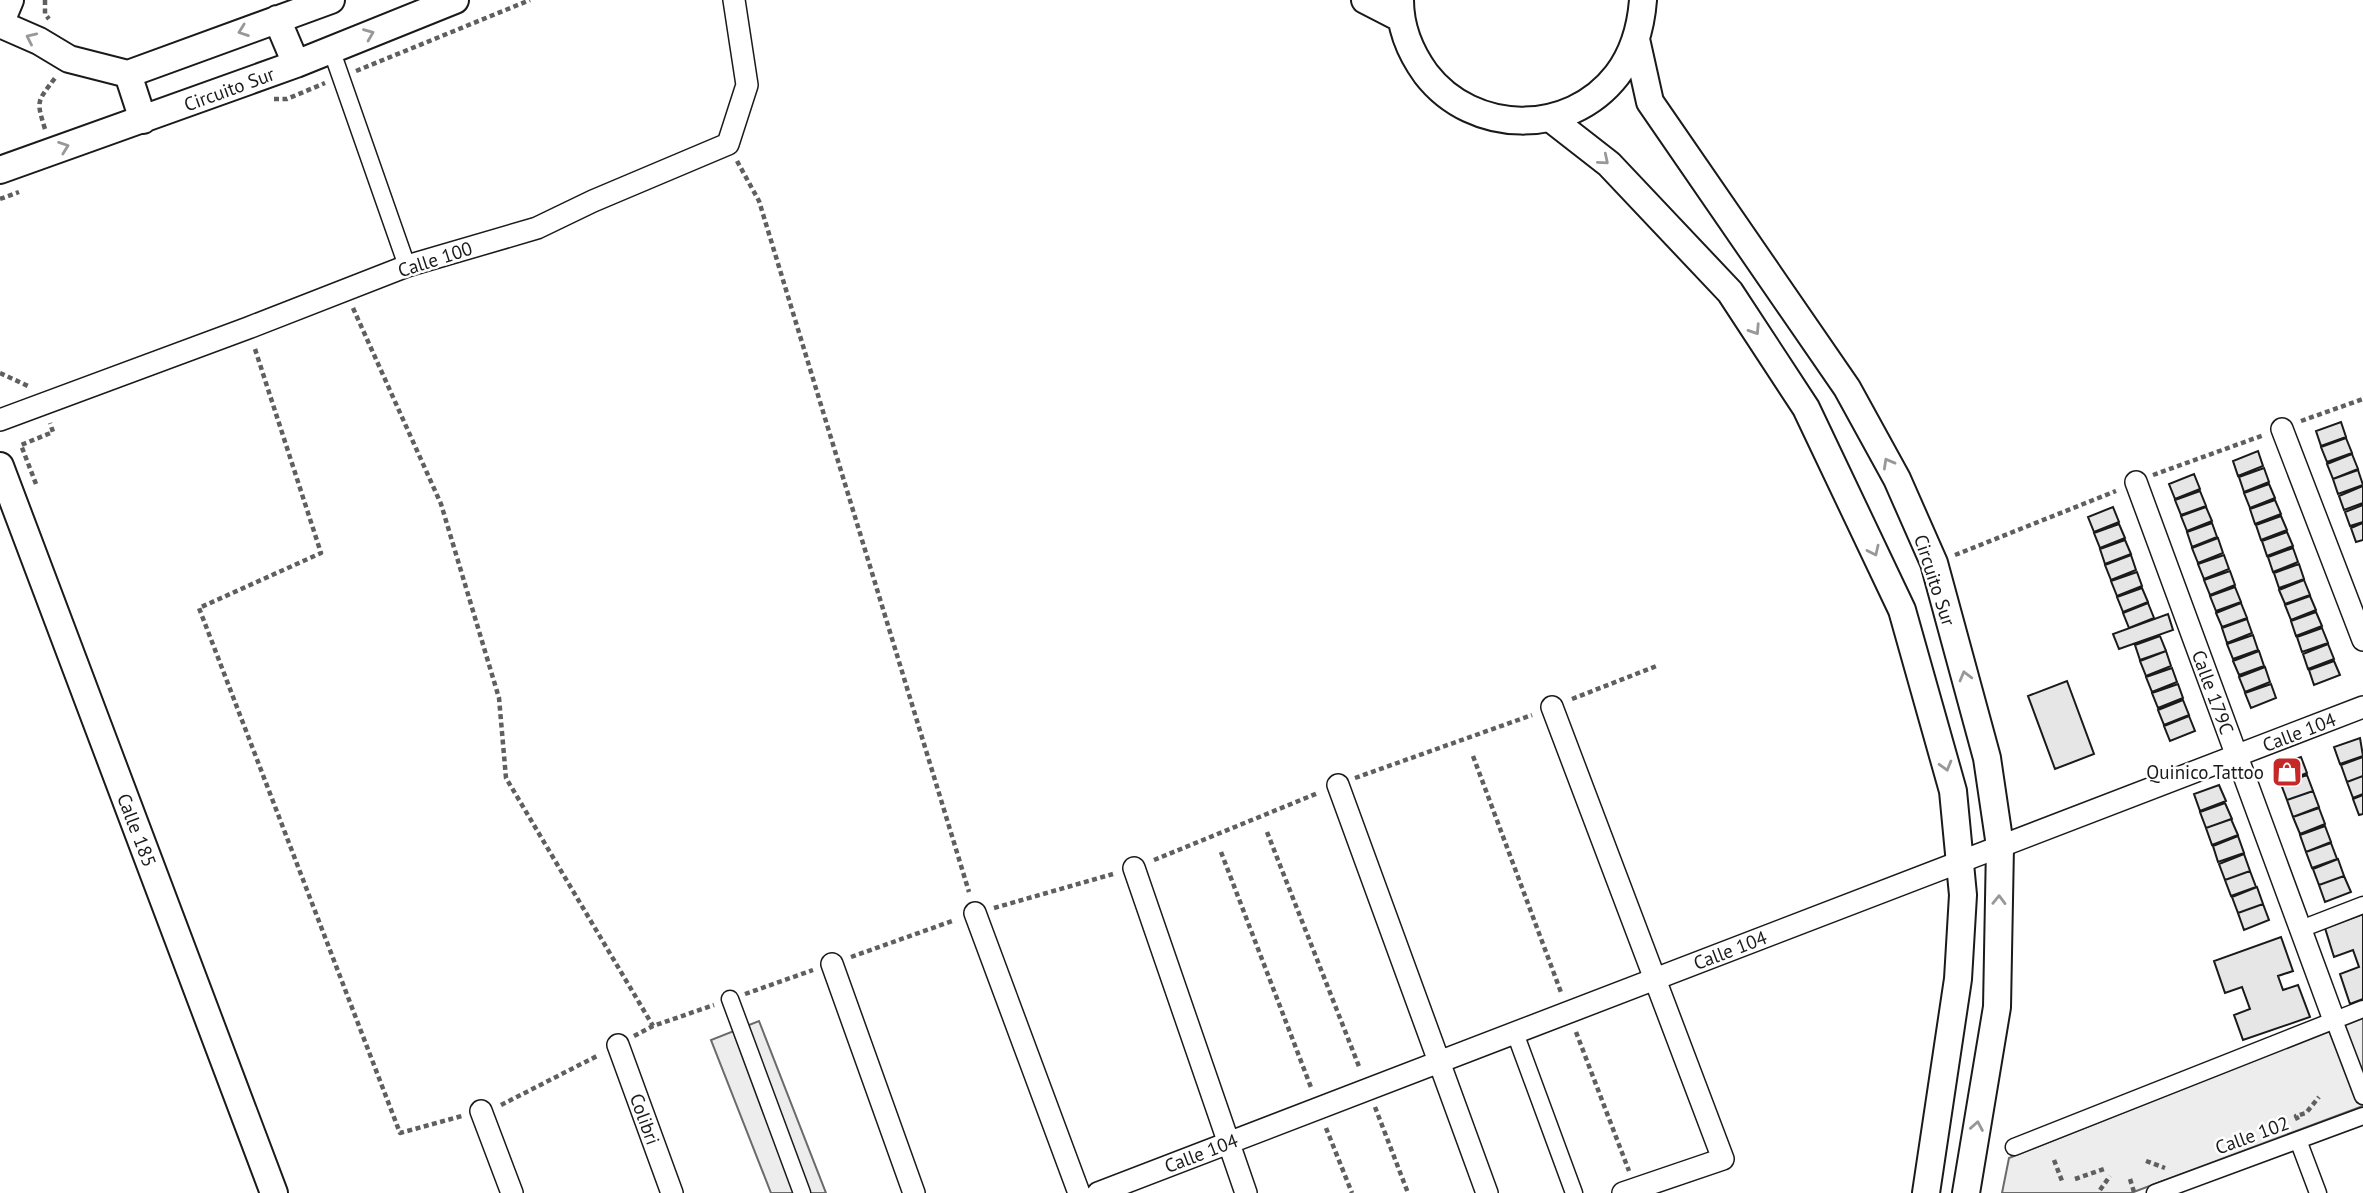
<svg xmlns="http://www.w3.org/2000/svg" width="2363" height="1193" viewBox="0 0 2363 1193" font-family="'PT Sans',sans-serif">
<style>
.green{fill:#ededed;stroke:#6a6a6a;stroke-width:2}
.building{fill:#e6e6e6;stroke:#1a1a1a;stroke-width:2}
.lines{fill:none;stroke-linecap:round;stroke-linejoin:round}
.pedestrian-casing{stroke:#1a1a1a;stroke-width:19}
.minor-casing{stroke:#1a1a1a;stroke-width:24}
.tertiary-casing{stroke:#1a1a1a;stroke-width:30}
.path{stroke:#5f5f5f;stroke-width:4.5;stroke-dasharray:5 3.5;stroke-linecap:butt}
.pedestrian{stroke:#fff;stroke-width:16}
.minor{stroke:#fff;stroke-width:21}
.tertiary{stroke:#fff;stroke-width:26}
.oneway{stroke:#989898}
.labels{text-anchor:middle;dominant-baseline:central;stroke-width:5;stroke-linejoin:round;paint-order:stroke}
.street-label{font-size:19px;fill:#1a1a1a;stroke:#fff}
.poi-label{font-size:19px;fill:#1a1a1a;stroke:#fff;text-anchor:end}
</style>
<rect width="100%" height="100%" fill="#fff"/>
<path class="green" d="M2363 1017V1106L2131 1193H2002L2009 1158Z
M759 1021 826 1193H771L711 1040Z"/>
<path class="building" d="M2341 422 2346 437 2321 446 2316 431Z
M2346 438 2352 453 2327 462 2321 447Z
M2258 451 2263 466 2238 476 2233 461Z
M2352 454 2358 469 2333 479 2327 464Z
M2264 468 2269 482 2244 492 2239 477Z
M2358 470 2363 485 2338 494 2333 479Z
M2194 474 2200 489 2175 499 2169 484Z
M2269 484 2275 498 2250 508 2244 493Z
M2363 486V503L2344 510 2339 496Z
M2200 491 2206 506 2181 515 2175 500Z
M2275 500 2281 514 2255 524 2250 509Z
M2363 505V522L2350 526 2345 512Z
M2113 507 2119 522 2094 532 2088 517Z
M2206 507 2212 521 2187 531 2181 516Z
M2281 516 2287 530 2261 540 2256 525Z
M2212 523 2217 537 2192 547 2187 532Z
M2363 523V540L2356 542 2351 528Z
M2119 524 2125 538 2100 548 2094 533Z
M2287 532 2293 546 2267 556 2262 541Z
M2218 538 2223 553 2198 563 2192 548Z
M2125 540 2131 554 2105 564 2100 549Z
M2293 548 2298 562 2273 572 2268 557Z
M2131 555 2136 570 2111 580 2105 565Z
M2224 555 2229 569 2204 579 2198 564Z
M2299 564 2304 579 2279 588 2274 573Z
M2230 571 2235 585 2210 595 2204 580Z
M2137 572 2142 586 2117 596 2111 581Z
M2304 580 2310 595 2285 604 2279 590Z
M2235 587 2241 602 2216 611 2210 596Z
M2142 588 2148 602 2123 612 2117 597Z
M2310 596 2316 610 2291 620 2285 605Z
M2148 603 2154 618 2129 628 2123 613Z
M2241 603 2247 618 2222 627 2216 613Z
M2316 612 2322 626 2296 636 2291 621Z
M2168 614 2173 630 2119 649 2113 634Z
M2247 619 2252 633 2227 643 2222 628Z
M2322 628 2328 643 2302 652 2297 637Z
M2253 635 2258 650 2233 659 2227 644Z
M2160 636 2166 651 2140 660 2135 645Z
M2328 644 2334 659 2308 669 2303 654Z
M2166 651 2171 666 2146 676 2140 661Z
M2259 651 2264 666 2239 675 2233 661Z
M2334 661 2340 675 2314 685 2309 670Z
M2265 667 2270 682 2245 692 2239 677Z
M2172 668 2177 682 2152 692 2146 677Z
M2067 681 2094 754 2055 769 2028 696Z
M2178 684 2183 698 2158 708 2152 693Z
M2271 684 2276 698 2251 708 2245 693Z
M2183 700 2189 715 2164 725 2158 710Z
M2189 716 2195 731 2170 741 2164 726Z
M2360 738 2363 756 2340 764 2334 747Z
M2301 757 2307 773 2281 783 2275 766Z
M2363 757V776L2347 782 2341 765Z
M2307 775 2313 791 2287 800 2281 784Z
M2363 776V794L2353 798 2347 782Z
M2219 785 2226 801 2200 811 2194 794Z
M2313 791 2319 807 2293 817 2287 800Z
M2363 795V814L2359 815 2353 799Z
M2225 803 2232 819 2206 828 2200 812Z
M2319 808 2325 824 2300 834 2293 817Z
M2231 819 2238 835 2212 845 2206 828Z
M2325 826 2331 842 2306 852 2300 835Z
M2238 836 2244 853 2218 862 2213 846Z
M2331 843 2337 859 2312 868 2306 852Z
M2244 854 2250 871 2225 880 2219 864Z
M2338 859 2344 876 2319 885 2313 869Z
M2250 871 2256 887 2231 896 2225 880Z
M2344 876 2351 892 2325 902 2319 885Z
M2257 887 2263 904 2238 913 2232 897Z
M2263 904 2269 920 2244 930 2238 913Z
M2363 914V999L2350 1004 2340 974 2359 967 2353 950 2334 957 2325 928Z
M2281 937 2293 971 2278 976 2283 990 2298 985 2310 1017 2243 1040 2234 1015 2250 1009 2242 987 2225 993 2214 961Z"/>
<g class="lines">
<g class="pedestrian-casing">
<path id="pedestrian" d="M331 49 407 266
M2301 929 2363 905
M730 999 802 1193
M2334 1020 2363 1096
M1515 1033 1574 1193
M2298 1140 2318 1193
M2014 1147 2363 1009
M2155 1193 2363 1116"/>
</g>
<g class="minor-casing">
<path id="minor" d="M0 420 248 328 407 266 537 228 593 201 728 144 747 85 734 0
M2282 429 2363 640
M2136 482 2334 1020
M1552 707 1723 1159 1623 1193
M1338 785 1487 1193
M1134 868 1246 1193
M975 913 1079 1193
M832 964 914 1193
M618 1045 672 1193
M481 1111 512 1193
M1098 1193 2363 707"/>
</g>
<g class="tertiary-casing">
<path id="tertiary" d="M1365 0 1400 18
M1400 0C1400 28 1410 52 1426 74 1473 135 1569 137 1617 75 1633 54 1641 26 1643 0
M277 19 296 64
M0 24 39 41 69 59 128 74 331 0
M0 24 10 0
M1636 39 1650 102 1847 388 1897 479 1934 563 1987 758 2000 846 1997 1007 1966 1193
M128 74 143 120
M1550 118 1609 164 1730 292 1806 408 1902 610 1953 791 1963 895 1958 979 1926 1193
M0 170 296 64 455 0
M0 466 274 1193"/>
</g>
<path class="path" d="M45 0V14L49 19
M356 71 530 0
M274 99H287L325 83
M45 129C36 100 37 102 55 78
M737 161 759 201 969 892
M0 199 19 192
M353 308 441 504 499 698 506 778 653 1026
M255 349 321 553 199 608 400 1133 462 1116
M0 373 28 386
M2301 421 2363 399
M2153 475 2264 435
M36 484 21 445 53 432 50 423
M1955 555 2116 491
M1572 699 1659 665
M1473 756 1562 995
M1355 778 1532 715
M1267 832 1360 1069
M1221 852 1312 1090
M1154 860 1318 793
M994 908 1113 874
M851 957 955 920
M745 994 813 970
M1576 1032 1629 1171
M634 1036 653 1026 714 1005
M501 1105 599 1055
M1375 1107 1408 1193
M2298 1120 2296 1116 2306 1113 2319 1097
M1326 1128 1352 1193
M2054 1160 2062 1181
M2146 1161 2165 1168
M2075 1179 2107 1168
M2130 1179 2134 1192
M2100 1190 2110 1176"/>
<use href="#pedestrian" class="pedestrian"/>
<use href="#minor" class="minor"/>
<use href="#tertiary" class="tertiary"/>
</g>
<defs><path id="oneway-chevron" d="M-2-3.5L2.5 0L-2 3.5" fill="none" stroke-width="1.6" stroke-linecap="round" stroke-linejoin="round" transform="scale(1.75)"/></defs>
<g class="oneway">
<use href="#oneway-chevron" transform="translate(243 31) rotate(160)"/>
<use href="#oneway-chevron" transform="translate(369 34) rotate(-22)"/>
<use href="#oneway-chevron" transform="translate(31 38) rotate(-155)"/>
<use href="#oneway-chevron" transform="translate(64 147) rotate(-20)"/>
<use href="#oneway-chevron" transform="translate(1604 160) rotate(40)"/>
<use href="#oneway-chevron" transform="translate(1755 330) rotate(57)"/>
<use href="#oneway-chevron" transform="translate(1888 463) rotate(-119)"/>
<use href="#oneway-chevron" transform="translate(1874 551) rotate(65)"/>
<use href="#oneway-chevron" transform="translate(1965 676) rotate(-105)"/>
<use href="#oneway-chevron" transform="translate(1946 766) rotate(74)"/>
<use href="#oneway-chevron" transform="translate(1999 900) rotate(-89)"/>
<use href="#oneway-chevron" transform="translate(1977 1126) rotate(-80)"/>
</g>
<defs>
<g id="shop-square" transform="scale(1.575)"><rect x="-9" y="-9" width="18" height="18" rx="4" fill="#c62828" stroke="#fff"/><path d="M-5-2.5h2.3a2.7 3.5 0 0 1 5.4 0H5L5.5 6h-11ZM-1.5-2.5h3a1.5 2.3 0 0 0-3 0Z" fill="#fff"/></g>
</defs>
<g fill-rule="evenodd">
<use href="#shop-square" x="2287" y="772"/>
</g>
<g class="labels">
<g class="street-label">
<text transform="translate(229 89) rotate(-20)">Circuito Sur</text>
<text transform="translate(435 259) rotate(-18)">Calle 100</text>
<text transform="translate(1935 580) rotate(72)">Circuito Sur</text>
<text transform="translate(2213 692) rotate(70)">Calle 179C</text>
<text transform="translate(2299 732) rotate(-21)">Calle 104</text>
<text transform="translate(137 830) rotate(69)">Calle 185</text>
<text transform="translate(1730 950) rotate(-21)">Calle 104</text>
<text transform="translate(645 1119) rotate(70)">Colibri</text>
<text transform="translate(2252 1135) rotate(-20)">Calle 102</text>
<text transform="translate(1201 1153) rotate(-21)">Calle 104</text>
</g>
<g class="poi-label">
<text x="2264" y="772">Quinico Tattoo</text>
</g>
</g>
</svg>
